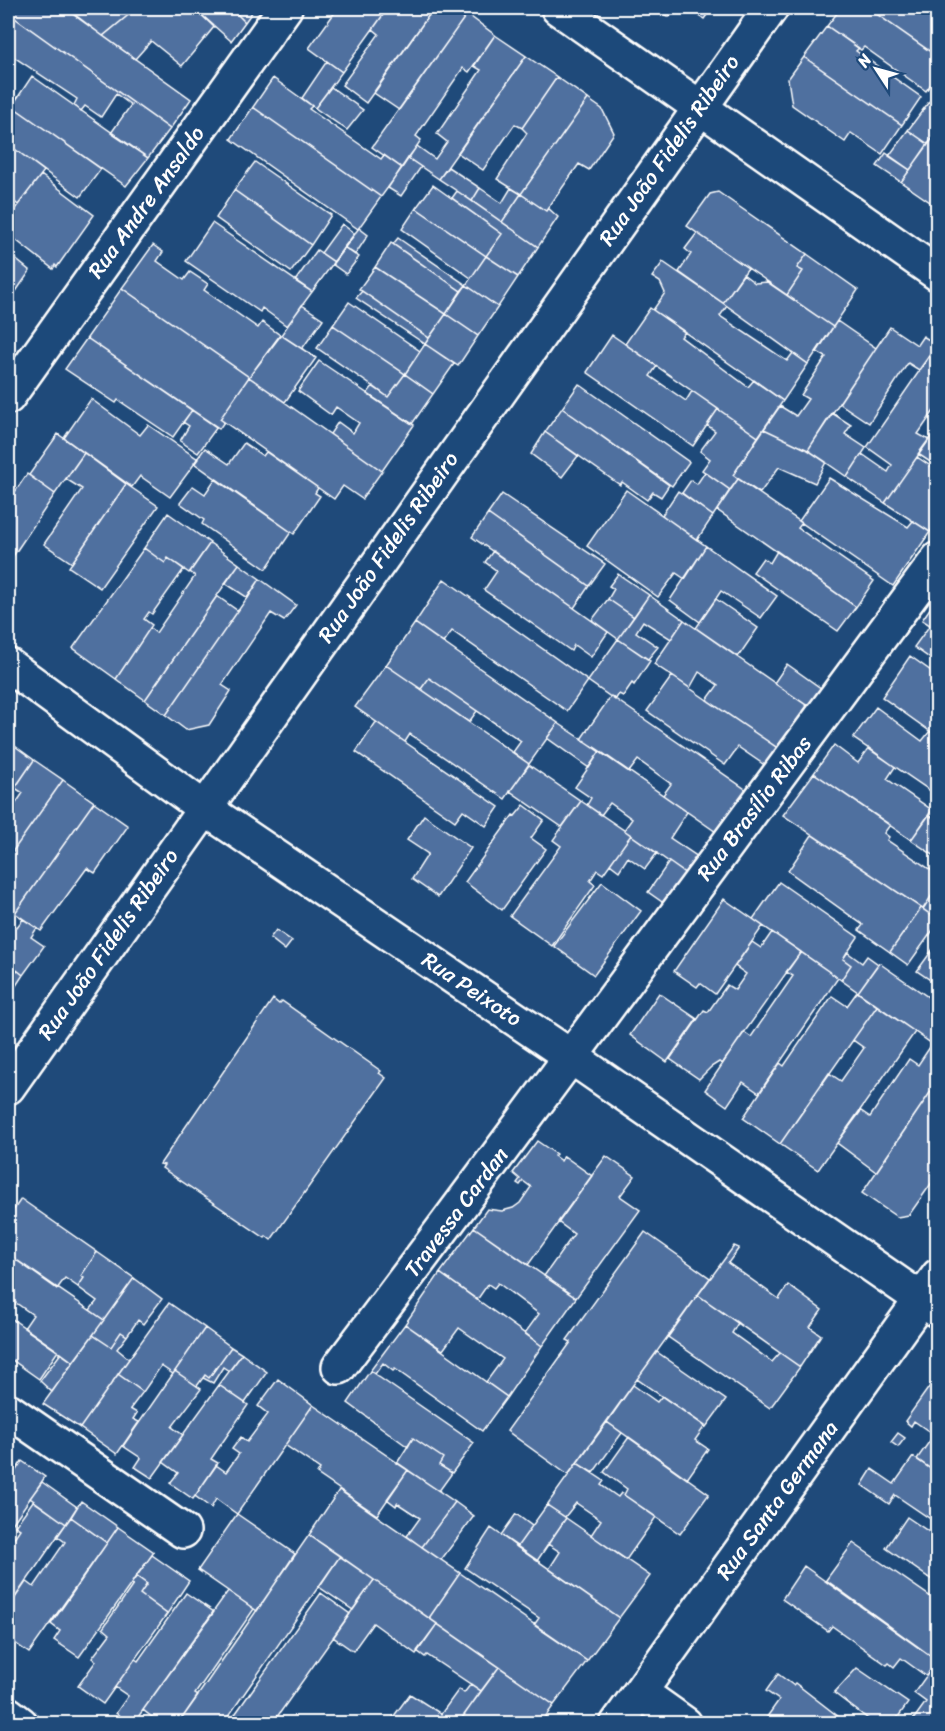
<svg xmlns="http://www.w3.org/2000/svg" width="945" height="1731" viewBox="0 0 945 1731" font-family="Sriracha,sans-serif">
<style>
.building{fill:#4f6f9f;stroke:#fff;stroke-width:1.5}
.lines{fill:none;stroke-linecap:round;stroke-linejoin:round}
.minor-casing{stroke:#fff;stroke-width:38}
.minor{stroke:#1f4a7a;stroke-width:33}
.labels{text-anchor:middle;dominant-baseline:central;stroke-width:4.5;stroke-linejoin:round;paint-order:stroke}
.street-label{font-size:22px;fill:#fff;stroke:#1f4a7a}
</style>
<rect width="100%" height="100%" fill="#1f4a7a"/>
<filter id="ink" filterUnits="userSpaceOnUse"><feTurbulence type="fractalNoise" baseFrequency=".0167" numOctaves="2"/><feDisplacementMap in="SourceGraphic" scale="12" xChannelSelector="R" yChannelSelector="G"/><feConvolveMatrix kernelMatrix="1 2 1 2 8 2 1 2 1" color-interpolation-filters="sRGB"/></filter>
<g filter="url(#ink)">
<path class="building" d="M8 8H64L191 99 170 129 8 13Z
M64 8H82L74 14Z
M82 8H137L103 36 74 14Z
M137 8H194L214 27 182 66 151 41 135 59 103 36Z
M194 8H231L245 22 231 41Z
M231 8H255L245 22Z
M338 8H388L342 72 309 48Z
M388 8H434L366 103 342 85 379 34 373 29Z
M434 8H458L467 14 399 110 374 93Z
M653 8H676L669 17Z
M688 8H712L704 19Z
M841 8H868L938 57V74L926 91 864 47 861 50 827 26Z
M868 8H938V57Z
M8 13 170 129 148 158 111 133 131 105 116 94 101 117 85 106 81 111 74 105 77 99 8 53Z
M467 14 495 35 469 72 463 68 416 136 421 140 402 168 372 147Z
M827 26 859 48 856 51 921 97 902 125 804 57Z
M495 35 526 56 439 179 408 158 417 146 435 159 447 142 437 134 481 70 474 66Z
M526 56 557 77 522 128 515 124 483 170 458 153Z
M804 57 902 125 882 154 851 133 845 142 792 105 788 79Z
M327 61 342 72 315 108 302 98Z
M32 76 148 158 126 186 12 106Z
M557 77 588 99 521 194 497 179 527 133 522 128Z
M273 78 312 106 309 109 381 159 384 155 402 168 381 197 253 107Z
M331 87 363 110 347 130 315 108Z
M938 90V103L931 99Z
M588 99 602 109 614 133 589 170 579 164 546 211 521 194Z
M931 99 938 103V131L928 144 908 130Z
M12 106 101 169 80 197 8 144V112Z
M253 107 381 197 358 229 231 139Z
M908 130 928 144 910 170 889 156Z
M938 131V198L933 204 901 182Z
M8 144 44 171 18 205 8 196Z
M886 153 910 170 901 182 877 166Z
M408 158 421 167 401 196 388 188Z
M255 162 331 215 311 245 234 190Z
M448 167 480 188 472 201 439 179Z
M41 175 94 215 57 267 55 265 53 269 8 234V218Z
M433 185 502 234 486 256 416 208Z
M480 188 502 203 511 188 521 194 502 222 472 201Z
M234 190 311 245 291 272 216 218Z
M457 191 538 247 518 277 486 256 502 234 452 198Z
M718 192 807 254 797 268 803 271 787 295 687 226 710 194Z
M521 194 546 211 548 208 558 217 538 247 502 222Z
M416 208 486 256 471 278 402 229Z
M212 223 312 292 287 326 262 308 260 312 186 261Z
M342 224 355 234 334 262 321 253Z
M359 228 368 235 355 255 344 247Z
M697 233 748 268 723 303 679 272 691 254 685 249Z
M398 238 466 285 461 291 393 244Z
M391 243 461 291 446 314 375 267Z
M153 245 163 252 157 261 184 280 190 272 208 284 204 290 258 328 262 322 280 335 249 377 122 288Z
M344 247 359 257 346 274 332 264Z
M317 250 334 262 312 292 295 281Z
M8 253 30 271 8 303Z
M807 254 858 290 833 327 787 295 803 271 797 268Z
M486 256 518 277 498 307 466 285Z
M663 262 727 306 720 316 787 361 793 353 808 364 783 401 653 310 665 293 660 282 652 277Z
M375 267 446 314 429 338 359 289Z
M743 274 755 283 767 282 833 327 808 364 723 303Z
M466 285 498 307 478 336 446 314Z
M122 288 249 377 220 419 224 422 219 429 87 338Z
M362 291 429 338 425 344 356 298Z
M349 302 420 351 405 374 333 325Z
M302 305 323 319 302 349 281 335Z
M650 308 685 332 681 337 748 387 754 380 783 401 758 437 625 344Z
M446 314 478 336 458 366 425 344Z
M837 321 876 348 808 450 764 429 780 406 796 416 808 399 801 395 826 357 817 352Z
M333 325 405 374 388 397 317 348Z
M890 327 917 345 923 336 937 345 919 370 908 363 869 423 839 403Z
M281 335 316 358 285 402 249 377Z
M612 335 657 366 650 376 686 401 692 391 718 409 693 446 587 372Z
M87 338 192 410 173 437 118 400 116 403 65 369Z
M425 344 454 364 433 394 405 374Z
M931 354 938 359V405L918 434 929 440 885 503 847 477 862 454 888 472 892 465 867 447Z
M319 361 414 425 382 471 330 434 338 422 353 433 359 423 336 407 331 415 298 391Z
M405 374 433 394 412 424 367 394 373 386 388 397Z
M249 377 382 471 362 499 343 486 334 499 220 419Z
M579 384 689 462 672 486 562 408Z
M91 399 140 435 148 425 198 459 170 497 140 476 132 487 64 438Z
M562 408 669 485 661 497 653 492 647 500 622 482 620 485 545 432Z
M718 409 758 437 733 475 738 479 730 490 702 470 710 459 700 451 715 431 707 425Z
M192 410 217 427 198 453 180 441 189 426 183 422Z
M832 413 851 425 845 434 866 448 847 477 808 450Z
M938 427V467L918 454Z
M764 429 808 450 826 462 815 483 779 467 760 493 733 475Z
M545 432 578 456 562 477 531 454Z
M58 434 84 453 55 494 29 475Z
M244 443 263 456 266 452 318 488 315 493 320 496 294 534 194 463 205 448 229 464Z
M84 453 126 484 72 563 44 544 82 489 66 479Z
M917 457 938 471V522L930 532 885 503Z
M705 472 730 490 713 516 682 493 691 480 697 484Z
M27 474 55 494 11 559 8 556V502Z
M829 478 908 527 913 521 930 532 893 586 799 521Z
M215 479 291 532 266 569 202 524 204 520 180 503 193 486 205 494Z
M738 479 802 523 798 528 874 581 856 607 717 510Z
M126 484 158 506 100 588 69 567Z
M626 490 706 546 685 579 676 573 658 597 587 546Z
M678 491 713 516 697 540 662 515Z
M502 494 605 564 589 586 488 514Z
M168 513 210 543 189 573 168 558 165 563 144 548Z
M488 514 589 586 574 608 472 537Z
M210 543 239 564 145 700 116 679 150 628 156 633 195 576 190 572Z
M706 546 777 596 761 618 721 591 700 622 670 600Z
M144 548 165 563 168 558 184 569 152 614 149 612 144 619 152 625 116 679 73 648Z
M493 551 608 632 591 657 574 645 571 651 484 590 497 571 485 562Z
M777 551 856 607 838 631 753 572 763 558 770 563Z
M239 564 260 579 248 598 225 583Z
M618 574 649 595 634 617 608 599 614 589 609 586Z
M260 579 296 605 284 621 271 613 222 685 231 691 209 725 186 730 166 715Z
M444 579 588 681 567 711 452 631 443 643 415 623Z
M649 595 684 620 671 639 643 621 636 632 658 647 648 659 618 639Z
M217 596 238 611 166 715 145 700Z
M608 599 634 617 618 639 592 620Z
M716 599 758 628 738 657 696 628Z
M933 604 938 607V664L914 647 930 625 922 620Z
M684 620 809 707 779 749 707 700 718 685 699 672 690 688 654 664Z
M415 623 558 723 529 764 513 752 521 741 429 678 421 689 386 665Z
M618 639 650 661 634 685 632 683 623 696 619 694 615 700 588 681Z
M910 656 938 676V737L882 697Z
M787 664 822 689 809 707 774 683Z
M386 665 529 764 505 799 410 734 405 742 355 707Z
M672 676 779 749 766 766 738 747 725 765 647 711Z
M429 678 477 711 469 722 421 689Z
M611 696 748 791 719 834 663 795 671 784 638 760 629 772 581 739Z
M876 707 922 741 930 731 938 737V796L853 738Z
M376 722 499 807 486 826 463 810 455 821 356 752Z
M558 723 600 751 589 768 547 738Z
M8 741 34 760 8 798Z
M834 745 858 763 869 748 895 767 887 779 932 810 911 840 814 773Z
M600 751 687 812 670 838 698 857 686 874 624 830 632 819 610 803 601 815 587 805 591 798 575 787Z
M34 760 63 780 8 858V815L23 793 15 788Z
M529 765 581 801 562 827 510 791Z
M814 773 890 825 884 833 889 837 887 840 938 875V886L923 909 783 815Z
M63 780 94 802 15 913 8 908V858Z
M581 801 631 835 603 874 597 870 590 881 595 885 552 946 510 916 561 846 553 840Z
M94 802 128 826 95 873 87 868 41 931 15 913Z
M524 805 544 820 531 838 546 849 502 910 465 882 513 815 515 816Z
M424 815 471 848 438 897 412 879 428 854 407 840Z
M929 815 938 821V858L911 840Z
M631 835 657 853 645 869 628 857 619 871 610 864Z
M812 835 921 908 890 952 859 930 863 925 788 871Z
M669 862 686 874 665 904 648 892Z
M602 882 641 911 594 975 554 946Z
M779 882 858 937 843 959 851 965 841 980 753 919Z
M938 886V920L923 909Z
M724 899 763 926 715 994 700 983 697 987 674 971Z
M921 908 938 920V923L908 965 890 952Z
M23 919 37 928 31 937 44 946 23 975 8 963V926L10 922 17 927Z
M276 930 292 941 285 950 270 938Z
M772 932 801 952 722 1064 719 1062 711 1067 699 1079 670 1059 704 1010 708 1012 727 985 735 990 746 974 735 966 752 942 761 948Z
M938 942V985L917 971Z
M801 952 838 978 759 1093 743 1082 727 1106 705 1090 744 1032 751 1037 793 976 786 972Z
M847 952 862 963 867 956 878 964 858 992 841 980 851 965 843 959Z
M8 963 23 975 8 998Z
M879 963 938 1004V1048L858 992Z
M857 992 877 1006 780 1144 743 1118 780 1063 784 1066 832 996 847 1006Z
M659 993 697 1019 667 1062 630 1035Z
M273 999 279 1004 282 1001 381 1071 379 1073 386 1078 271 1240 266 1236 265 1238 162 1168 164 1165 160 1164Z
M877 1006 915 1032 818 1170 780 1144 829 1073 841 1081 864 1048 853 1040Z
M932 1044 938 1048V1081L876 1172 837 1143 861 1111 870 1117 909 1059 918 1065Z
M938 1081V1174L909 1215 897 1217 862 1193Z
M537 1141 556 1154 554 1156 561 1161 564 1156 592 1176 528 1265 474 1227 487 1209 502 1211 513 1208 520 1203 531 1187 523 1181 520 1185 517 1183 520 1179 513 1173Z
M606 1156 635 1176 620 1196 640 1210 576 1298 544 1276 574 1234 558 1222Z
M21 1199 97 1252 81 1276 84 1278 78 1287 65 1278 57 1289 8 1254V1218Z
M474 1227 576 1298 542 1346 525 1333 539 1314 498 1283 494 1288 488 1284 477 1300 440 1273Z
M645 1232 710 1278 568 1475 507 1431 571 1342 567 1340Z
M734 1246 739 1248 728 1263 779 1299 788 1285 822 1310 810 1327 821 1335 800 1367 698 1295Z
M97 1252 134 1278 104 1320 90 1310 97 1301 78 1287 84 1278 81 1276Z
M8 1254 104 1320 73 1362 24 1328 33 1315 16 1303 8 1314Z
M440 1273 542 1346 507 1397 486 1382 503 1359 459 1328 443 1350 405 1324Z
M134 1278 162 1299 143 1324 138 1320 127 1336 121 1332 111 1347 93 1335Z
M698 1295 738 1323 732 1333 772 1362 780 1353 800 1367 770 1408 668 1337Z
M169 1303 205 1328 173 1374 161 1366 143 1392 118 1374Z
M8 1316 58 1351 39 1379 8 1357Z
M405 1324 507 1397 482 1431 395 1369 393 1371 383 1363 375 1374 370 1371Z
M205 1328 231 1347 209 1378 205 1375 197 1386 175 1371Z
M121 1332 127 1336 117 1349 129 1359 80 1428 43 1404 93 1335 111 1347Z
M231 1347 242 1354 229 1371 223 1367 213 1383 203 1378 205 1375 209 1378Z
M657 1352 726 1400 706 1427 637 1379Z
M61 1353 73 1362 52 1392 40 1381Z
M242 1354 267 1372 245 1403 219 1385Z
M175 1371 201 1389 172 1427 183 1435 152 1478 135 1467 141 1458 123 1446Z
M370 1371 474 1443 452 1473 439 1465 443 1458 413 1438 408 1447 348 1403Z
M118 1374 143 1392 130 1409 137 1413 133 1419 139 1422 117 1454 80 1428Z
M278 1379 313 1405 237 1514 216 1499 211 1508 195 1496 216 1465 226 1472 239 1454 232 1449 241 1437 247 1442 268 1414 258 1406Z
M932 1383 938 1387V1474L917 1459 934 1435 914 1421 911 1426 905 1421Z
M219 1385 248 1405 211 1459 218 1463 193 1499 170 1483 178 1473 163 1462Z
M633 1385 657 1402 662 1396 705 1426 695 1440 708 1449 687 1479 607 1422Z
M313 1405 408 1470 377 1515 317 1474 320 1469 285 1445Z
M607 1422 622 1433 593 1473 577 1463Z
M898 1433 905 1438 898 1447 891 1442Z
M629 1437 709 1494 680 1534 624 1495 627 1489 604 1472Z
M413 1438 443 1458 439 1465 452 1473 439 1491 397 1463Z
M913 1457 938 1474V1524L895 1495 889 1504 862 1485 872 1469 894 1484Z
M22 1461 45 1477 8 1530V1475L11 1478Z
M577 1463 604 1481 601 1485 618 1497 621 1493 656 1517 626 1560 591 1535 601 1520 576 1503 565 1517 547 1505Z
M408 1470 455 1502 422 1547 407 1536 420 1518 397 1503 396 1506 387 1499Z
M42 1482 77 1507 66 1524 30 1498Z
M339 1490 460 1573 429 1618 309 1535Z
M33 1501 66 1524 8 1608V1547L20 1529 15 1526Z
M81 1501 118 1527 107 1543 71 1517Z
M455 1502 474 1516 441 1560 422 1547Z
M547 1505 566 1518 537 1561 517 1547Z
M237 1514 295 1554 257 1611 198 1570Z
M516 1514 532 1526 517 1547 501 1535Z
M71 1517 107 1543 29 1653 8 1638V1608L26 1581 34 1587 65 1542 57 1536Z
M907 1517 938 1538V1584L886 1548Z
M566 1518 650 1576 619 1618 549 1569 560 1552 548 1544Z
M118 1527 154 1552 79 1657 54 1640 60 1631 51 1624Z
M491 1528 619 1618 587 1661 534 1625 539 1618 465 1568Z
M309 1535 340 1556 223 1724H178Z
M853 1543 938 1602V1661L826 1580Z
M152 1555 189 1581 167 1614 140 1594 147 1584 136 1576Z
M340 1556 374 1580 353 1610 319 1587Z
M804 1566 937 1661 926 1676 901 1658 894 1667 889 1663 887 1665 832 1626 828 1631 782 1599Z
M460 1573 587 1661 554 1705 429 1618Z
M136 1576 147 1584 140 1594 167 1614 103 1704 78 1686 96 1661 92 1658 110 1634 103 1628 133 1585 131 1584Z
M374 1580 437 1624 416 1654 373 1623 353 1651 333 1637Z
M228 1591 254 1609 195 1694 198 1696 178 1724H161L143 1710Z
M186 1593 214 1612 133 1724H130L116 1713 128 1696 115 1687 135 1659 138 1661Z
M321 1593 350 1614 272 1724H223L227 1718 231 1720Z
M437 1624 499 1667 481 1691 427 1655 425 1657 417 1651Z
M937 1661 938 1724H910L926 1702 914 1693Z
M499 1667 554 1705 540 1724H467L461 1719Z
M857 1668 908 1703 893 1724H871L872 1722 834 1693Z
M778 1674 793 1685 795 1683 848 1724H762L779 1700 766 1691Z
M471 1684 481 1691 458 1724H388L410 1694 441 1714 459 1689 464 1693Z"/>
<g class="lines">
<g class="minor-casing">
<path id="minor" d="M558 8 938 274
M8 397 285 8
M8 665 204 808 570 1056 938 1311
M8 1087 771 8
M339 1367C541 1100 738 829 938 559
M8 1410 183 1531
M640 1692 685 1724
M8 1714 21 1724
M617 1724 938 1276"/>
</g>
<use href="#minor" class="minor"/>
</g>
</g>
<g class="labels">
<g class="street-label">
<text transform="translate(669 150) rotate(-55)">Rua João Fidelis Ribeiro</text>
<text transform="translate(146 202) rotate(-54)">Rua Andre Ansaldo</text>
<text transform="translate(388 547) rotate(-55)">Rua João Fidelis Ribeiro</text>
<text transform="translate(754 808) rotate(-53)">Rua Brasílio Ribas</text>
<text transform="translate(108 944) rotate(-55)">Rua João Fidelis Ribeiro</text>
<text transform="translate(472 989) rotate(34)">Rua Peixoto</text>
<text transform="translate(456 1212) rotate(-53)">Travessa Cardan</text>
<text transform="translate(777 1500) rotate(-54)">Rua Santa Germana</text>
</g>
</g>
<rect width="945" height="1731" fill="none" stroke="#1f4a7a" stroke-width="30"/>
<rect x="15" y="15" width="915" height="1701" fill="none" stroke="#fff" stroke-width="2" filter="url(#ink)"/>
<g transform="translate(876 69) rotate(306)" stroke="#1f4a7a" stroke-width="4.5" paint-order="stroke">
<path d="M0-4.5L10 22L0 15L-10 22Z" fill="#ffffff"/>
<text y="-9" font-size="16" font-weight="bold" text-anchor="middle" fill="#ffffff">N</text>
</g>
</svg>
